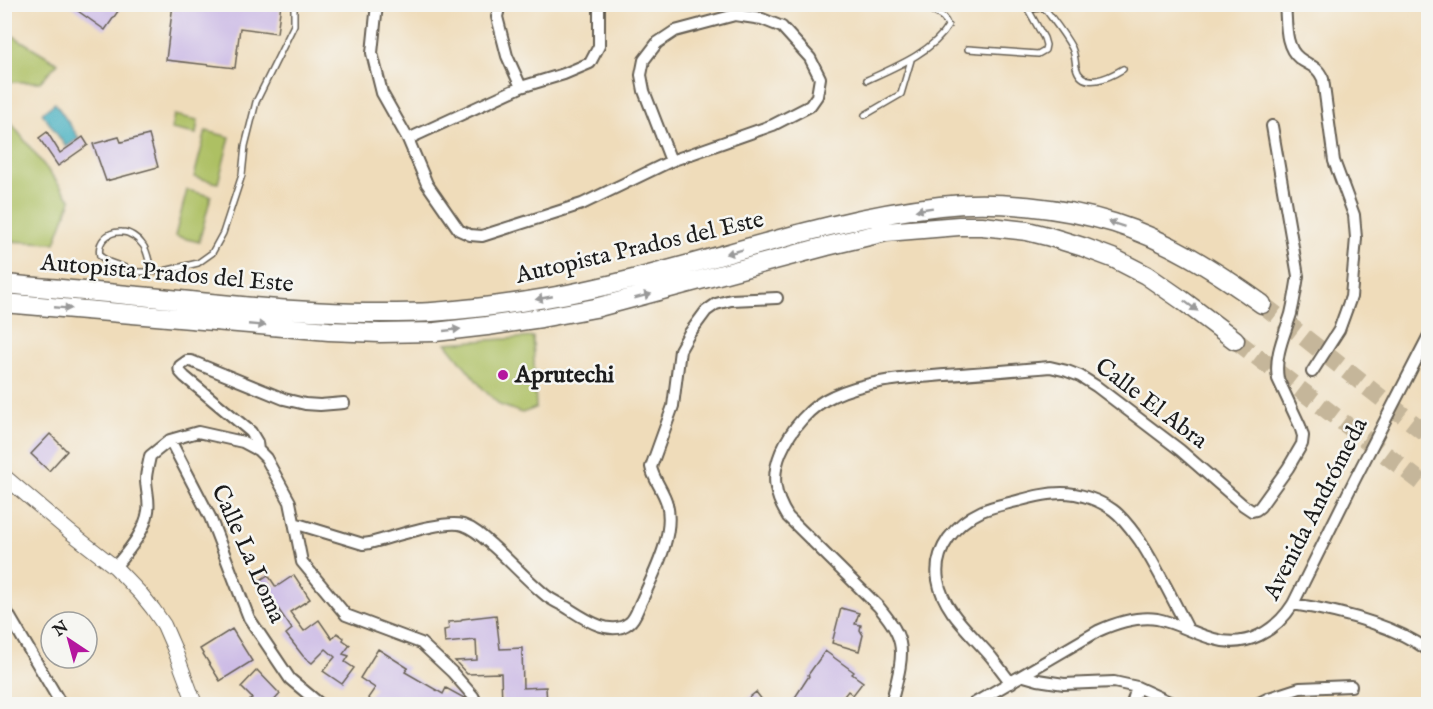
<svg xmlns="http://www.w3.org/2000/svg" width="1433" height="709" viewBox="0 0 1433 709" font-family="'IM FELL English',serif">
<style>
.green{fill:#adc064;stroke:#646e40;stroke-width:1.5}
.water{fill:#40adbe;stroke:#2e646d;stroke-width:1.5}
.building{fill:#cbb9e5}
.lines{fill:none;stroke-linecap:round;stroke-linejoin:round}
.highway-tunnel{stroke:#c5b69a;stroke-width:18;stroke-dasharray:18 9;stroke-linecap:butt}
.lane-casing{stroke:#665f53;stroke-width:8}
.street-casing{stroke:#665f53;stroke-width:14}
.secondary-casing{stroke:#665f53;stroke-width:16}
.highway-casing{stroke:#665f53;stroke-width:21}
.lane{stroke:#fff;stroke-width:5}
.street{stroke:#fff;stroke-width:10}
.secondary{stroke:#fff;stroke-width:14}
.highway{stroke:#fff;stroke-width:18}
.oneway{fill:#999}
.poi-dot{fill:#b5179e;stroke:#f6f6f2;stroke-width:2}
.labels{text-anchor:middle;dominant-baseline:central;stroke-width:5;stroke-linejoin:round;paint-order:stroke}
.street-label{font-size:24px;fill:#1c1c1c;stroke:#f6f6f2}
.poi-label{font-size:24px;font-weight:bold;fill:#1c1c1c;stroke:#f6f6f2;text-anchor:start}
</style>
<rect width="100%" height="100%" fill="#f6f6f2"/>
<filter id="ink" filterUnits="userSpaceOnUse"><feTurbulence type="fractalNoise" baseFrequency=".0167" numOctaves="2"/><feDisplacementMap in="SourceGraphic" scale="12" xChannelSelector="R" yChannelSelector="G"/><feConvolveMatrix kernelMatrix="1 2 1 2 8 2 1 2 1" color-interpolation-filters="sRGB"/></filter>
<filter id="wash" filterUnits="userSpaceOnUse"><feTurbulence type="fractalNoise" baseFrequency=".008" numOctaves="4" result="noise"/><feDisplacementMap in="SourceGraphic" scale="24" xChannelSelector="R" yChannelSelector="G"/><feGaussianBlur stdDeviation="1.35" result="paint"/><feColorMatrix in="noise" values="0 0 0 0 0 0 0 0 0 0 0 0 0 0 0 0 0 1.4 0 .05"/><feComposite in="paint" operator="in"/></filter>
<g filter="url(#wash)">
<rect width="100%" height="100%" fill="#efdcba"/>
<path class="green" d="M5 31 58 63 40 82H5Z
M5 115 71 200 55 243 5 241Z
M174 115 198 120 196 134 171 129Z
M206 131 230 137 218 183 194 177Z
M187 190 211 196 199 242 175 236Z
M533 337 536 408 522 413 500 405 484 390 446 343Z"/>
<path class="water" d="M55 103 79 138 66 147 42 113Z"/>
<g id="blocks">
<path class="building" d="M68 4H123L105 30Z
M173 4H281L277 33 240 28 235 68 166 60Z
M47 132 60 153 83 137 88 145 58 166 39 138Z
M149 135 158 167 106 181 93 144 119 137 121 142Z
M50 434 67 451 49 471 31 454Z
M268 575 276 587 294 575 310 599 290 612 304 631 319 620 332 639 337 633 344 638 343 640 350 645 343 654 349 656 345 662 354 668 342 684 323 671 335 657 326 649 312 663 303 656 286 634 292 629 259 581Z
M841 608 859 613 855 624 861 625 860 630 863 635 859 651 832 643Z
M496 615 500 649 522 648 523 688 546 687 547 705H502L501 673 467 674 455 661 477 660 476 640 445 643 444 630 449 629 448 622 461 621 462 619Z
M232 629 252 661 220 681 200 649Z
M378 649 408 668 405 672 443 694 446 688 466 699 469 705H377L368 698 375 688 360 678Z
M825 651 854 672 852 674 863 682 853 695 848 691 837 705H790L809 676 808 675Z
M257 670 280 694 270 705H245L252 698 241 687Z
M756 692 766 705H740Z"/>
</g>
</g>
<g filter="url(#ink)">
<use href="#blocks" fill-opacity="0" stroke="#665f53" stroke-width="1.5"/>
<g class="lines">
<path class="highway-tunnel" d="M1262 304 1428 435
M1235 340 1428 487"/>
<g class="lane-casing">
<path id="lane" d="M1043 6C1053 20 1064 33 1072 48 1075 55 1075 60 1076 67 1082 91 1110 77 1123 69
M968 49 1038 54 1045 50 1046 45 1044 38 1025 4
M867 80C893 68 933 52 948 26 943 12 934 16 926 4
M865 115 901 94 911 60
M151 271C149 263 148 250 142 244 138 238 129 232 122 232 107 231 97 242 100 256L109 262 137 272 164 271 198 263 212 253 223 233 242 175 245 146 256 102 294 25V4"/>
</g>
<g class="street-casing">
<path id="street" d="M377 4 372 53 382 93 408 139 427 184 459 230 470 235 482 236 582 204 671 161 773 125 810 106 817 96 820 78 810 58 782 27 762 19 735 15 675 31 657 43 644 60 641 75 644 91 671 161
M500 4 497 17 507 56 521 87
M1031 4 1033 6 1046 4
M1285 4C1287 22 1284 46 1299 58 1309 66 1317 65 1323 79L1334 161 1354 215 1356 238 1351 297 1339 330 1312 372
M408 139 521 87 564 74 590 63 599 46V4
M170 440 210 517 249 618 290 679 320 704
M258 450 257 442 251 432 185 377C181 373 178 371 180 366L187 361H191L284 399 305 404 320 405 344 403
M294 523 363 544 370 543C390 538 445 519 463 525 475 529 484 538 493 546 510 561 525 578 543 593 549 599 558 603 566 607 582 617 610 638 629 623 636 618 638 607 642 600 654 573 675 535 667 504 664 491 653 479 651 467L673 406 680 350 689 334 706 311 716 304 731 300 777 298
M115 567C128 551 145 532 148 511 150 500 146 490 146 479 146 472 149 463 150 456L170 440 198 432 243 442 258 450 266 458 290 502 302 562 346 615 421 643 452 672 473 696 477 704
M1293 604C1337 611 1392 624 1428 650
M4 607 61 704
M1024 676 1038 680 1064 684 1114 682 1137 687 1174 704
M1011 683C1005 675 998 666 992 658 972 634 943 611 938 580 933 549 956 523 982 511 993 506 1006 504 1017 501 1032 497 1046 493 1062 493 1080 493 1099 500 1113 510 1124 518 1132 530 1140 541 1158 569 1173 600 1188 629
M891 704C895 687 904 660 900 643 897 629 887 617 878 606L788 517C774 495 771 476 781 452 791 429 810 406 833 396 867 380 908 378 945 375 980 373 1015 370 1050 367L1067 371 1080 376 1096 386 1180 450 1243 505 1252 511 1256 510 1260 507 1288 468 1302 444 1303 436 1300 426 1278 379C1274 356 1284 336 1291 314 1294 301 1296 289 1298 276L1272 126
M973 704 1098 631C1116 623 1137 616 1157 619 1177 623 1195 634 1214 639 1246 649 1276 631 1293 604L1355 479 1428 337
M1132 704 1137 687
M1257 704 1269 698 1300 688 1351 686"/>
</g>
<g class="secondary-casing">
<path id="secondary" d="M4 476 70 532 115 567 141 594 153 609 164 625 174 648 195 704"/>
</g>
<g class="highway-casing">
<path id="highway" d="M4 284C69 290 134 295 199 302 259 308 320 313 380 313 398 313 415 313 432 312 484 308 536 301 587 290 705 265 820 219 940 206 996 200 1061 207 1114 223 1168 240 1216 271 1262 304
M4 303 329 331 380 333 435 332 487 326 541 318 595 308 827 246 886 232 959 226H982L1027 231 1047 236 1083 247 1115 259 1146 275 1182 300 1235 340"/>
</g>
<use href="#lane" class="lane"/>
<use href="#street" class="street"/>
<use href="#secondary" class="secondary"/>
<use href="#highway" class="highway"/>
</g>
<defs><path id="oneway-solid" d="M-6-.8H1V-3.2L6.5 0L1 3.2V.8H-6Z" transform="scale(1.5)"/></defs>
<g class="oneway">
<use href="#oneway-solid" transform="translate(924 209) rotate(171)"/>
<use href="#oneway-solid" transform="translate(1116 224) rotate(-162)"/>
<use href="#oneway-solid" transform="translate(734 252) rotate(165)"/>
<use href="#oneway-solid" transform="translate(643 296) rotate(-15)"/>
<use href="#oneway-solid" transform="translate(544 298) rotate(169)"/>
<use href="#oneway-solid" transform="translate(1191 306) rotate(37)"/>
<use href="#oneway-solid" transform="translate(63 308) rotate(5)"/>
<use href="#oneway-solid" transform="translate(257 325) rotate(5)"/>
<use href="#oneway-solid" transform="translate(452 330) rotate(-6)"/>
</g>
</g>
<circle class="poi-dot" cx="503" cy="375" r="6"/>
<g class="labels">
<g class="street-label">
<text transform="translate(640 248) rotate(-13)">Autopista Prados del Este</text>
<text transform="translate(167 274) rotate(5)">Autopista Prados del Este</text>
<text transform="translate(1151 404) rotate(37)">Calle El Abra</text>
<text transform="translate(1316 509) rotate(-63)">Avenida Andrómeda</text>
<text transform="translate(248 554) rotate(66)">Calle La Loma</text>
</g>
<g class="poi-label">
<text x="515" y="375">Aprutechi</text>
</g>
</g>
<rect width="1433" height="709" fill="none" stroke="#f6f6f2" stroke-width="24"/>
<g transform="translate(69 640) rotate(324)"><circle r="28" fill="#f6f6f2" stroke="#9f9f9c" stroke-width="1.5"/>
<path d="M0-4.5L10 22L0 15L-10 22Z" fill="#b5179e"/>
<text y="-9" font-size="16" font-weight="bold" text-anchor="middle" fill="#1c1c1c">N</text>
</g>
</svg>
